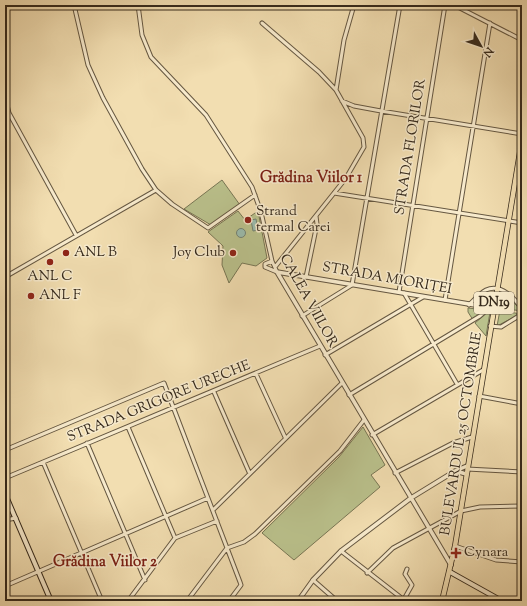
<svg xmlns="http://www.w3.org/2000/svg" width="527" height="606" viewBox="0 0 527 606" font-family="'Sorts Mill Goudy',serif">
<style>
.green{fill:#bac18c;stroke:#787654}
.water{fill:#9bbcae;stroke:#738274}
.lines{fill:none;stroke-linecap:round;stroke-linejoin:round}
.minor-casing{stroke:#655741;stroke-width:5}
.tertiary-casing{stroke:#655741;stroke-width:5.5}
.secondary-casing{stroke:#362a1c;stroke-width:6}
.primary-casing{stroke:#362a1c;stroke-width:6}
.minor{stroke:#f7eacc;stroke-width:3}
.tertiary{stroke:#f7eacc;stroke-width:3.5}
.secondary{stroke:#f7eacc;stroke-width:4}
.primary{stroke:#f2deb1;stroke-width:4.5}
.poi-dot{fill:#8f2418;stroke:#f7eacc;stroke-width:1.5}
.labels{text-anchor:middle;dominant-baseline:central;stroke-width:3;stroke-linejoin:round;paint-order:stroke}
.shield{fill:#f7eacc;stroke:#706451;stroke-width:1}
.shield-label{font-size:13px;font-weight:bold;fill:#362a1c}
.street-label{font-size:14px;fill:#362a1c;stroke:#f7eacc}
.poi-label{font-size:14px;fill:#362a1c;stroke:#f7eacc;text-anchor:start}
.neighbourhood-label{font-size:15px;font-weight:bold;fill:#7a1f14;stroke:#f7eacc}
</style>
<rect width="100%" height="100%" fill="#f2deb1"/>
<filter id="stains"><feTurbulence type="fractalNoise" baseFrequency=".005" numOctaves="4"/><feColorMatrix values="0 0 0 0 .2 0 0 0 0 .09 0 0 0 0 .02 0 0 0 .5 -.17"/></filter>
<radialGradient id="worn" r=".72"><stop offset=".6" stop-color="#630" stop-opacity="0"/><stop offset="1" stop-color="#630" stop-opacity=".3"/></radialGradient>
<path class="green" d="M222 180 240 205 211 225 184 209Z
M238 211 245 220 258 211 267 258 256 266 242 263 229 283 222 265 223 246 208 232Z
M503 292 522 311 500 308Z
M488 293 493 294 491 307 473 304Z
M468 308 485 310 473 320 468 312Z
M500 310 520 314 497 326Z
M488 312H490L486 336 475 323Z
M363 427 385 465 371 475 380 487 294 560 262 533 339 457Z"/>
<path class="water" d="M256 219 258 230 253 231 251 220Z
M236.5 233a4.5 4.5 0 1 1 9 0a4.5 4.5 0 1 1-9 0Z"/>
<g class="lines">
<g class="minor-casing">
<path id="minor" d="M74 5 88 65 103 98 142 169 156 190 172 204 208 228 255 195
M138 5 142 35 151 57 206 115 252 187 261 212 272 261 277 272
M454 5 522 40
M262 23 319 72 336 90
M5 97 9 113 76 235
M342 101 354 106 381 111 522 134
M334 193 522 223
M272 261 265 264V267L277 272
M275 267 346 178 364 147 363 138 336 90 344 40 354 5
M5 277 156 190
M306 277 317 224 316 216
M399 292 445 5
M404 293 457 384
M445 300 490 23
M469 305C474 300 480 293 486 290 501 283 516 299 522 310
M302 316 352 285 400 5
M490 326 501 327 522 314
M325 355 423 297
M256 374 285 437
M214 392 249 472
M349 395 480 316 489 308
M479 396 522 404
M128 427 175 538
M372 435 483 370
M87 443 145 580
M5 450 164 383 240 582 241 585 229 601
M43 462 102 601
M467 469 522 472
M395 473 453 443 472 437
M5 478 320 346
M213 510 342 383
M5 520 16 518
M455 546 496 560 522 562
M227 548 244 542 255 534 340 451 364 420
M341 551 404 600
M367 573 393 548 461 511 480 507 522 506
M313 580 337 601
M5 586 208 498
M128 601 175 538 217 521
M187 601 227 548
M403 601 412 585 405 574 407 569"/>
</g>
<g class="tertiary-casing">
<path id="tertiary" d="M277 272 451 565
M277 272 493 308
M456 471 466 474
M298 601 313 580 341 551 411 498 455 471 467 466"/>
</g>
<g class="secondary-casing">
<path id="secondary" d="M5 494 51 601
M450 572 502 601"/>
</g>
<g class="primary-casing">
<path id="primary" d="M442 601 455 546 522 140"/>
</g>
<use href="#minor" class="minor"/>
<use href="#tertiary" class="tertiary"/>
<use href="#secondary" class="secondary"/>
<use href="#primary" class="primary"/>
</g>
<g class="poi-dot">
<circle cx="248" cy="220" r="4"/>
<circle cx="66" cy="253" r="4"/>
<circle cx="233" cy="253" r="4"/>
<circle cx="50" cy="262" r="4"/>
<circle cx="31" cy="296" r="4"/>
<path d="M454 547h4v4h4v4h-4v4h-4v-4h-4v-4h4z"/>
</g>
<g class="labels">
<rect class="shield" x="474" y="292" width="40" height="22" rx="3"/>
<g class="shield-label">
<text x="494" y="303">DN19</text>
</g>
<g class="street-label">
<text transform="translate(411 147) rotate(-81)">STRADA FLORILOR</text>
<text transform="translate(387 279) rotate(10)">STRADA MIORIȚEI</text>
<text transform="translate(308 301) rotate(61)">CALEA VIILOR</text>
<text transform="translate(159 402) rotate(-22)">STRADA GRIGORE URECHE</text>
<text transform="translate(462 434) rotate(-81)">BULEVARDUL 25 OCTOMBRIE</text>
</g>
<g class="poi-label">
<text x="256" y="212">Strand<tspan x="256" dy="16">termal Carei</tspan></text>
<text x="74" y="253">ANL B</text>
<text x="225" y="253" text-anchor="end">Joy Club</text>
<text x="50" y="277" text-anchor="middle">ANL C</text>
<text x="39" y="296">ANL F</text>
<text x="464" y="553">Cynara</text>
</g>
<g class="neighbourhood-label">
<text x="311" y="178">Grădina Viilor 1</text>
<text x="105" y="562">Grădina Viilor 2</text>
</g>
</g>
<rect width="527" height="606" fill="none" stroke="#f2deb1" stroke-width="20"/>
<rect x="6" y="6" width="515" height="594" fill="none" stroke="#362a1c" stroke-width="2"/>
<rect x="10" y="10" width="507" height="586" fill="none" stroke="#362a1c"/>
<g transform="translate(481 46) rotate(130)" stroke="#f7eacc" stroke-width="3" paint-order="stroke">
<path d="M0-3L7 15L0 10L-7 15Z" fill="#362a1c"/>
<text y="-6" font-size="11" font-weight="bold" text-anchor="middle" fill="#362a1c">N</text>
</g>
<rect width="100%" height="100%" filter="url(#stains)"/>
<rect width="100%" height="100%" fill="url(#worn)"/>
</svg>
